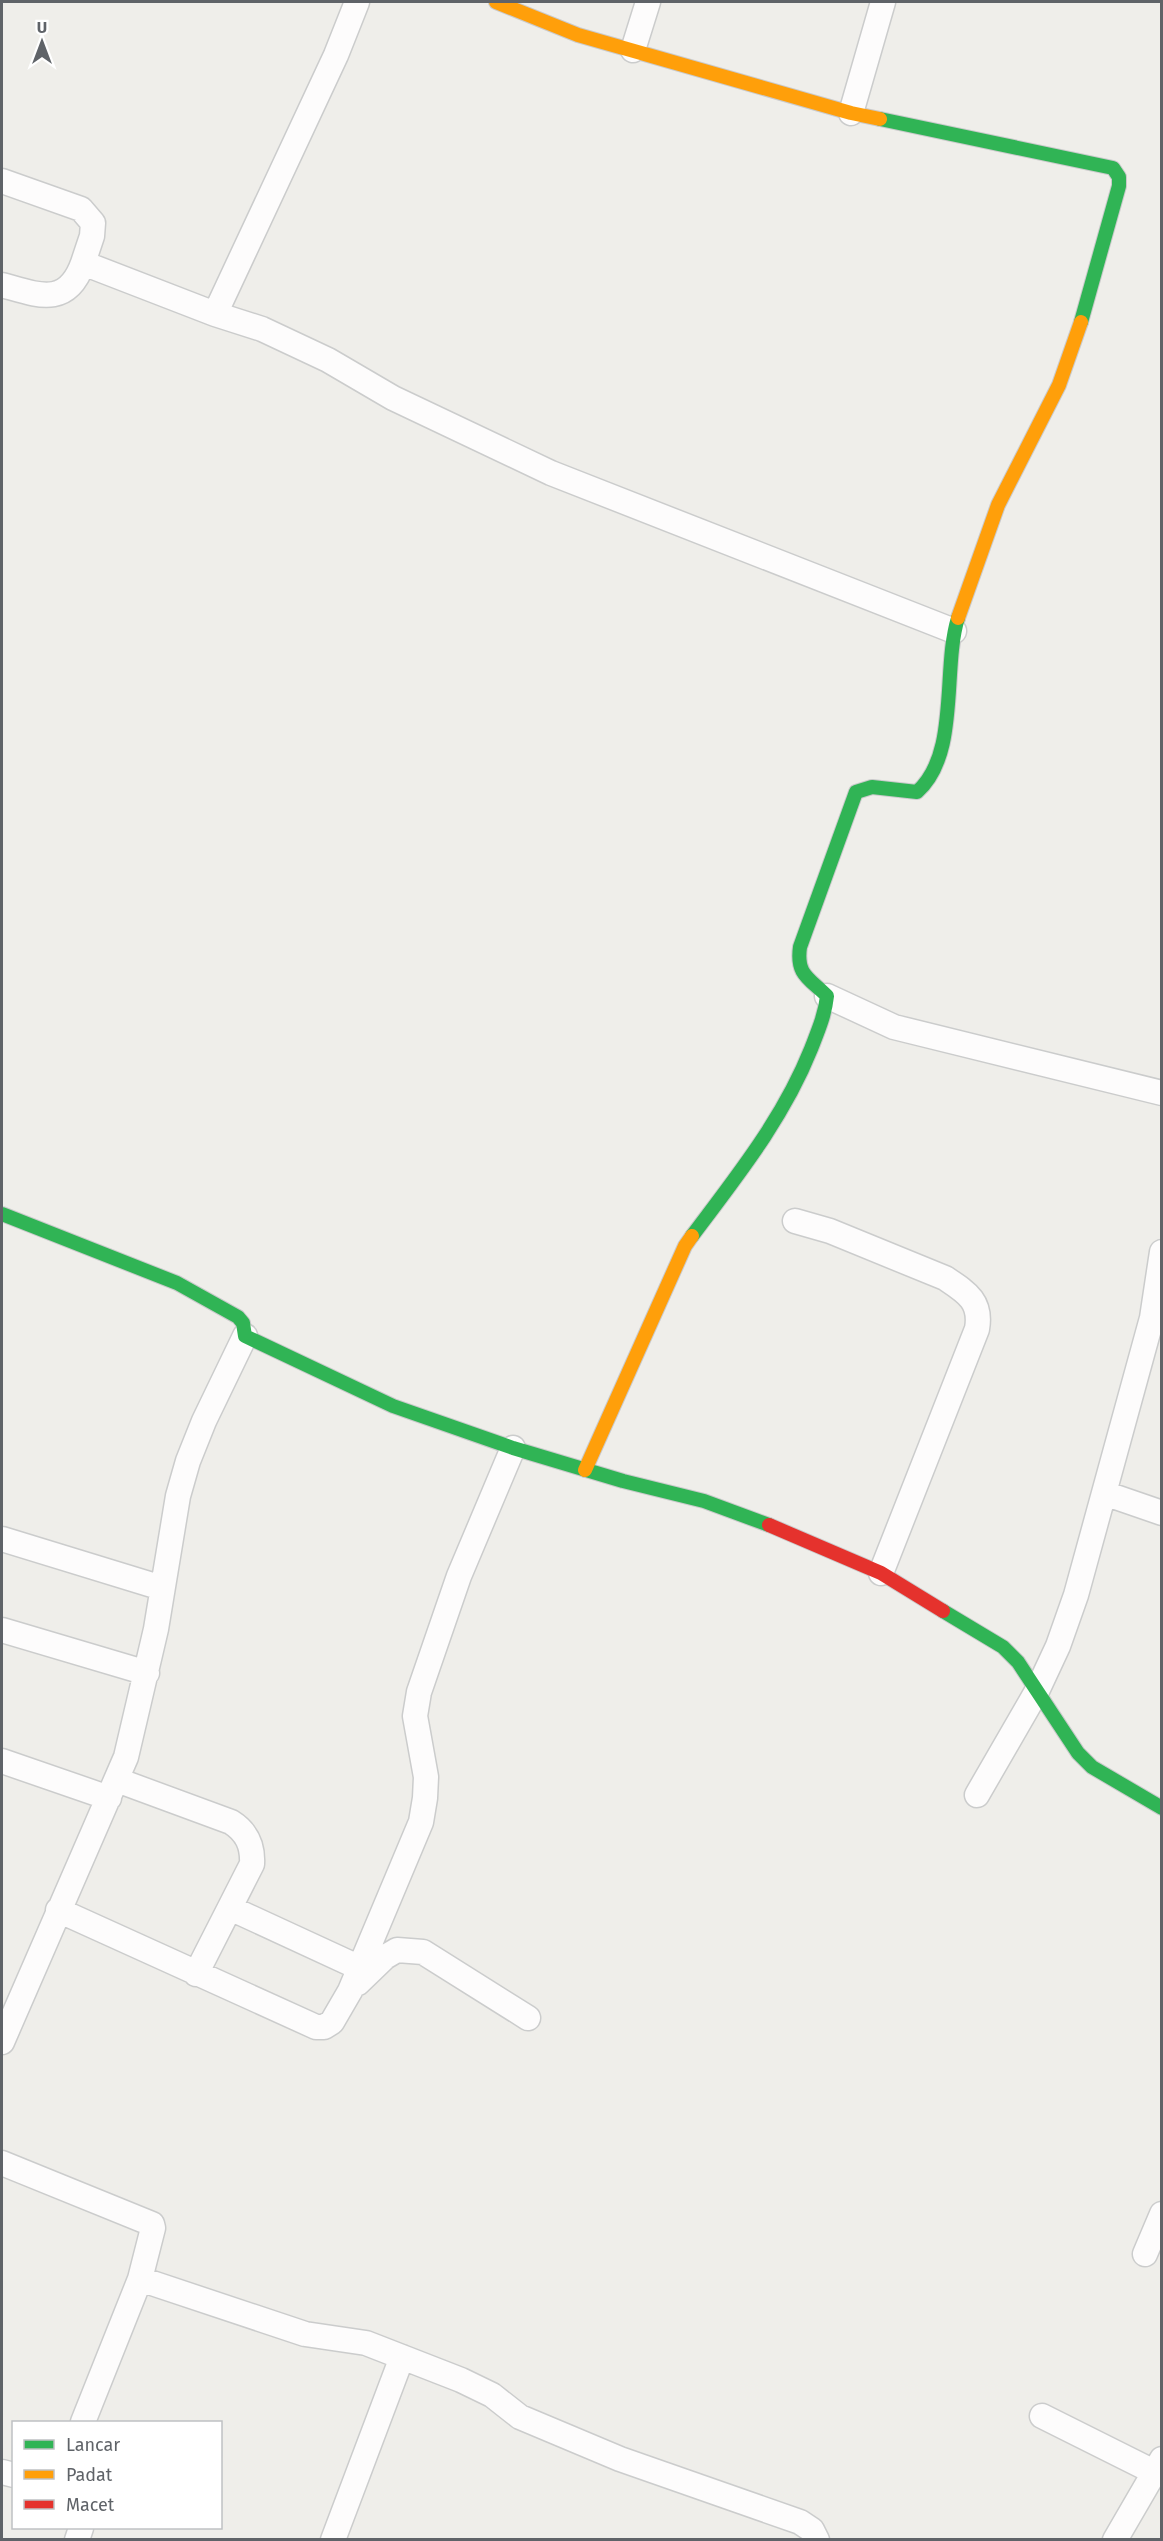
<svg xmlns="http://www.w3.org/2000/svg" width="1163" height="2541" viewBox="0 0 1163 2541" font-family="'Fira Sans',sans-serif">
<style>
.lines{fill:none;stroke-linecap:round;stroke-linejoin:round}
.street-casing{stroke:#cbcccc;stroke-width:27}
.fast-casing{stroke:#cacacb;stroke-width:16}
.slow-casing{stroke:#cacacb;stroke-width:16}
.jam-casing{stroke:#cacacb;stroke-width:16}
.street{stroke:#fdfcfc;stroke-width:24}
.fast{stroke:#30b455;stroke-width:14}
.slow{stroke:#ff9f0a;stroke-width:14}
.jam{stroke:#e5322d;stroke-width:14}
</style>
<rect width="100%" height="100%" fill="#efeeea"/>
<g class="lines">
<g class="street-casing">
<path id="street" d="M633 50 648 2
M851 113 883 2
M2 181 81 209 93 223 92 236 83 263 215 314 336 55 357 2
M2 285C38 295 67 308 83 263
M215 314 262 329 328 360 393 398 551 473 954 631
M827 996 894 1027 1162 1093
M795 1221 830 1231 945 1278C966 1292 982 1301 977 1329L881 1573
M1104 1493 1162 1513
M2 1539 162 1588
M2 1630 147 1673
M2 1761 109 1798
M117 1780 231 1822C247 1832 253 1846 252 1864L196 1974
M977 1795 1037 1691 1058 1646 1076 1595 1152 1318 1162 1252
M230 1908 360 1968
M58 1910 316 2027H324L332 2022 350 1991 421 1822 425 1798 426 1777 415 1716 419 1692 459 1576 513 1448
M358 1983 385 1957 397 1950 423 1952 528 2018
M2 2042 126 1757 156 1629 178 1496 188 1461 204 1421 245 1336
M2 2163 152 2224 153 2228 140 2279 83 2422
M1145 2254 1162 2214
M140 2279 305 2334 366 2343 461 2380 492 2395 520 2417 620 2459 800 2522 812 2530 817 2540
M1042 2416 1154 2472
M2 2472 14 2475
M77 2540 81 2528
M333 2540 402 2357
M1115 2540 1162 2459"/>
</g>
<g class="fast-casing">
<path id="fast" d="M880 119 1113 168 1119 177V186L1081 322
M2 1214 177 1283 238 1317 243 1323 245 1336 393 1406 513 1448 623 1481 704 1501 769 1525
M692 1236C737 1176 783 1119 811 1049 818 1031 825 1015 827 996 809 978 796 975 800 947L856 792 872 787 917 792C960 754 942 669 958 618
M943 1611 1003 1647 1018 1662 1078 1753 1092 1767 1162 1808"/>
</g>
<g class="slow-casing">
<path id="slow" d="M496 2 578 35 851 113 880 119
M958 618 998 505 1059 385 1081 322
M585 1470 685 1246 692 1236"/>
</g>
<g class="jam-casing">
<path id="jam" d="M769 1525 881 1573 943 1611"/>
</g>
<use href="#street" class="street"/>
<use href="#fast" class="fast"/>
<use href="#slow" class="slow"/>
<use href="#jam" class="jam"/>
</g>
<rect width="1163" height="2541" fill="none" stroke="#5f6368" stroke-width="6"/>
<rect x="12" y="2421" width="210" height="108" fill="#ffffff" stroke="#bfc1c3" stroke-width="1.5"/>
<rect x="24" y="2440" width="30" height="9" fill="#30b455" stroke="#bfc1c3" stroke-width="1.5"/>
<text x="66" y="2451" font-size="18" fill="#5f6368">Lancar</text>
<rect x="24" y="2470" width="30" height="9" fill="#ff9f0a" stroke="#bfc1c3" stroke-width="1.5"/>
<text x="66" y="2481" font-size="18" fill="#5f6368">Padat</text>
<rect x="24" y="2500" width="30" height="9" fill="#e5322d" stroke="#bfc1c3" stroke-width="1.5"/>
<text x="66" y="2511" font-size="18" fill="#5f6368">Macet</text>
<g transform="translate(42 42)" stroke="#ffffff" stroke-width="4.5" paint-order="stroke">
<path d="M0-4.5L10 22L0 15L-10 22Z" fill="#5f6368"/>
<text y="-9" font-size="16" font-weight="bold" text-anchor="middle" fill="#5f6368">U</text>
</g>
</svg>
